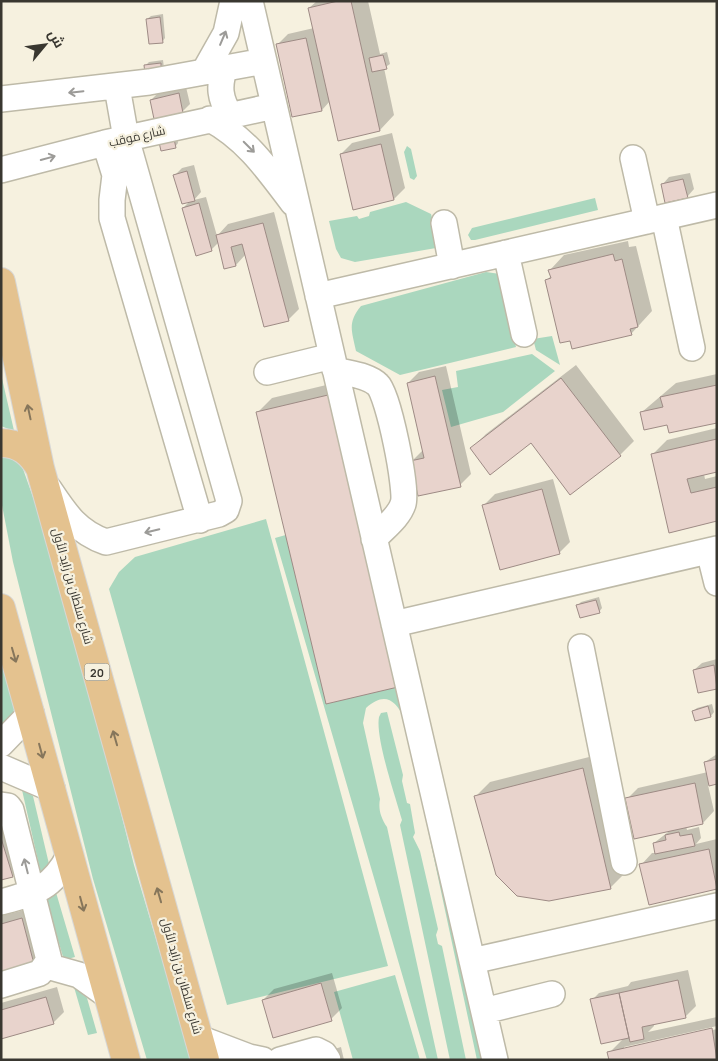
<svg xmlns="http://www.w3.org/2000/svg" width="718" height="1061" viewBox="0 0 718 1061" font-family="Manrope,Cairo,sans-serif">
<style>
.green{fill:#aad7be}
.shadow{fill:#0003}
.building{fill:#e8d3cc;stroke:#9e8b85}
.lines{fill:none;stroke-linecap:round;stroke-linejoin:round}
.minor-casing{stroke:#bebaa8;stroke-width:28}
.major-casing{stroke:#d7d7d6;stroke-width:30}
.minor{stroke:#fff;stroke-width:25}
.major{stroke:#e4c28f;stroke-width:28}
.oneway{stroke:#9c9b98}
.oneway2{stroke:#86765b}
.labels{text-anchor:middle;dominant-baseline:central;stroke-width:4.5;stroke-linejoin:round;paint-order:stroke}
.shield{fill:#f6f1df;stroke:#726f64;stroke-width:1}
.shield-label{font-size:11px;font-weight:bold;fill:#393730}
.street-label{font-size:12px;fill:#393730;stroke:#f6f1df}
</style>
<rect width="100%" height="100%" fill="#f6f1df"/>
<path class="green" d="M407 146 411 149 417 176 414 180 410 178 404 152Z
M595 198 598 210 475 240H471L468 235 472 228Z
M406 202 431 214 438 239 436 248 355 262 341 258 336 249 329 221 357 216 359 219 369 216 370 212Z
M486 272 500 274 516 347 400 375 356 351C352 331 347 323 361 306Z
M552 336 560 365 536 350 533 339Z
M532 354 555 371 503 412 451 427 442 390 458 387 456 371Z
M1 374 15 435 11 430 1 426Z
M1 446 17 452 63 582 134 865 192 1060H147L93 879 13 562 1 500Z
M364 513 489 1060H477L404 718C395 699 384 692 366 708L363 723 380 799C378 809 381 818 387 827L438 1060H427L275 538Z
M266 519 388 966 227 1005 109 589 119 572 135 557Z
M1 656 15 707 3 739 1 732Z
M387 712 403 775 402 781 407 803 410 804 415 833 413 837 420 851 438 929 436 935 438 944 442 946 466 1060H450L400 825 402 820C396 798 375 738 379 717L381 713Z
M22 790 33 796 49 864 41 874Z
M55 889 75 957 64 960 46 900Z
M395 975 420 1060H353L334 992Z
M74 987 87 998 97 1033 88 1035Z"/>
<path class="shadow" d="M317 1H368L380 54 387 52 390 64 384 68 394 115 380 130 339 139 330 101 322 110 277 45 288 34 314 28 309 8Z
M163 14 165 38 162 42 147 19 151 16Z
M163 60 164 68 146 65 149 62Z
M186 87 190 104 182 112 151 100 158 93Z
M392 133 405 188 394 199 341 154 352 143Z
M177 136 178 143 175 147 162 149Z
M194 165 201 192 194 200 206 197 217 236 228 224 274 212 299 309 288 320 246 254 236 265 219 242 211 250 183 208 191 200 175 175 182 168Z
M690 173 694 189 687 197 662 185 669 177Z
M628 241 629 247 636 246 652 311 631 334 547 280 551 276 550 270 564 255Z
M576 365 634 441 620 455 531 442 472 448 486 434Z
M446 366 471 474 460 485 412 461 423 450 408 383 419 372Z
M717 374V421L668 424 642 412 676 383Z
M343 381 411 672 258 412 272 398Z
M717 428V471L704 474 705 479 717 476V520L652 455 667 440Z
M553 479 570 542 559 553 484 505 495 494Z
M599 597 602 608 599 612 578 605 581 602Z
M717 659V688L694 670 702 663Z
M712 704 714 712 711 716 693 711 697 708Z
M717 754V783L708 785 714 811 703 823 686 826 687 830 699 827 701 838 696 844 717 839V888L641 865 652 853H656L654 843 672 829 627 799 638 788 708 772 705 762Z
M597 755 625 873 610 888 476 796 490 782Z
M1 789 23 865 12 876 1 879Z
M32 908 45 952 34 963 1 972V916Z
M688 970 696 1006 685 1017 654 1023V1026L648 1032 717 1017V1026L624 1047V1050L717 1029V1060L609 1053 624 1038 592 1000 599 993 628 986 631 982Z
M332 973 342 1008 331 1019 263 1000 274 989Z
M57 987 64 1012 53 1023 1 1038V1003Z
M341 1047 344 1060H300L301 1059Z"/>
<path class="building" d="M338 1H351L380 131 338 141 308 8Z
M160 17 163 43 149 44 146 19Z
M306 38 322 111 292 117 276 44Z
M383 55 387 69 372 72 369 58Z
M161 63V72L145 74 144 65Z
M179 93 183 113 154 119 150 100Z
M174 139 176 148 161 151 159 142Z
M381 144 394 200 353 210 340 154Z
M187 171 195 201 182 204 173 175Z
M683 179 688 198 665 203 661 184Z
M199 203 212 251 196 256 182 208Z
M263 223 289 321 264 327 242 244 231 247 236 266 224 269 216 235Z
M613 254 615 261 622 259 638 327 630 329 632 335 572 349 570 341 560 343 545 280 551 278 548 270Z
M435 376 461 487 418 496 410 461 424 458 407 383Z
M561 378 621 456 570 495 531 443 490 475 470 448Z
M717 385V423L669 433 667 425 644 430 640 412 663 407 660 397Z
M328 395 398 687 326 704 256 412Z
M717 439V472L687 479 691 493 717 487V521L669 533 651 454Z
M542 489 560 554 500 570 482 505Z
M596 600 600 613 580 618 576 605Z
M714 665 717 689 698 693 693 670Z
M708 706 711 717 695 721 692 711Z
M717 759V784L709 786 704 762Z
M583 768 611 889 549 901 517 896 496 875 474 796Z
M695 783 703 824 634 839 625 798Z
M679 832 680 836 692 834 695 846 655 854 653 843 666 840 665 835Z
M1 838 13 877 1 880Z
M709 849 717 889 649 905 639 864Z
M22 918 34 964 1 973V924Z
M678 980 686 1018 642 1027 644 1039 630 1042 619 993Z
M321 983 332 1021 273 1038 262 1000Z
M619 993 629 1038 601 1044 590 999Z
M46 997 54 1024 1 1039V1010Z
M712 1028 717 1060H609L607 1052Z"/>
<g class="lines">
<g class="minor-casing">
<path id="minor" d="M250 1 495 1060
M225 68C218 86 220 99 230 115
M204 72 226 33 233 1
M1 99 149 82 264 61
M210 119C247 139 268 170 293 203
M105 143 115 175 112 200V218L200 520
M633 158 647 221
M1 170 105 143 274 106
M664 217 692 348
M444 223 452 266
M506 253 524 334
M318 296 717 205
M335 370C349 374 368 375 378 385 388 394 408 490 403 504 399 517 384 528 374 539
M267 372 332 356
M49 489C65 513 77 532 106 542L219 514 226 510 229 501 126 138 117 87
M709 551 717 583
M394 624 717 549
M581 647 624 862
M1 744 31 713
M1 767 52 789
M1 805 8 806 11 810 49 960 40 973 1 985
M1 902C34 893 52 889 69 856
M472 961 717 906
M47 966 79 975 107 995
M484 1011 552 994
M199 1038 249 1057 263 1060
M280 1060 316 1050 324 1054 328 1060"/>
</g>
<g class="major-casing">
<path id="major" d="M1 282 40 468 205 1060
M1 443C20 443 31 453 40 468
M1 608 126 1060"/>
</g>
<use href="#minor" class="minor"/>
<use href="#major" class="major"/>
</g>
<defs><path id="oneway-shaft" d="M-6 0H5M1.5-3L5.5 0L1.5 3" fill="none" stroke-width="1.6" stroke-linecap="round" stroke-linejoin="round" transform="scale(1.25)"/></defs>
<g class="oneway">
<use href="#oneway-shaft" transform="translate(223 38) rotate(-67)"/>
<use href="#oneway-shaft" transform="translate(76 92) rotate(174)"/>
<use href="#oneway-shaft" transform="translate(249 147) rotate(45)"/>
<use href="#oneway-shaft" transform="translate(48 158) rotate(-15)"/>
<use href="#oneway-shaft" transform="translate(152 531) rotate(167)"/>
<use href="#oneway-shaft" transform="translate(26 866) rotate(-104)"/>
</g>
<g class="oneway2">
<use href="#oneway-shaft" transform="translate(29 412) rotate(-102)"/>
<use href="#oneway-shaft" transform="translate(14 655) rotate(74)"/>
<use href="#oneway-shaft" transform="translate(115 738) rotate(-106)"/>
<use href="#oneway-shaft" transform="translate(41 751) rotate(75)"/>
<use href="#oneway-shaft" transform="translate(159 895) rotate(-106)"/>
<use href="#oneway-shaft" transform="translate(82 904) rotate(75)"/>
</g>
<g class="labels">
<rect class="shield" x="84.5" y="663.5" width="25" height="17" rx="4"/>
<g class="shield-label">
<text x="97" y="672">20</text>
</g>
<g class="street-label">
<text transform="translate(137 136) rotate(-13)">شارع مَوقب</text>
<text transform="translate(73 586) rotate(74)">شارع سلطان بن زايد الأول</text>
<text transform="translate(182 976) rotate(74)">شارع سلطان بن زايد الأول</text>
</g>
</g>
<rect width="718" height="1061" fill="none" stroke="#393730" stroke-width="5"/>
<g transform="translate(45 45) rotate(61)" stroke="#f6f1df" stroke-width="4" paint-order="stroke">
<path d="M0-4L9 19L0 12L-9 19Z" fill="#393730"/>
<text y="-8" font-size="14" font-weight="bold" text-anchor="middle" fill="#393730">ش</text>
</g>
</svg>
